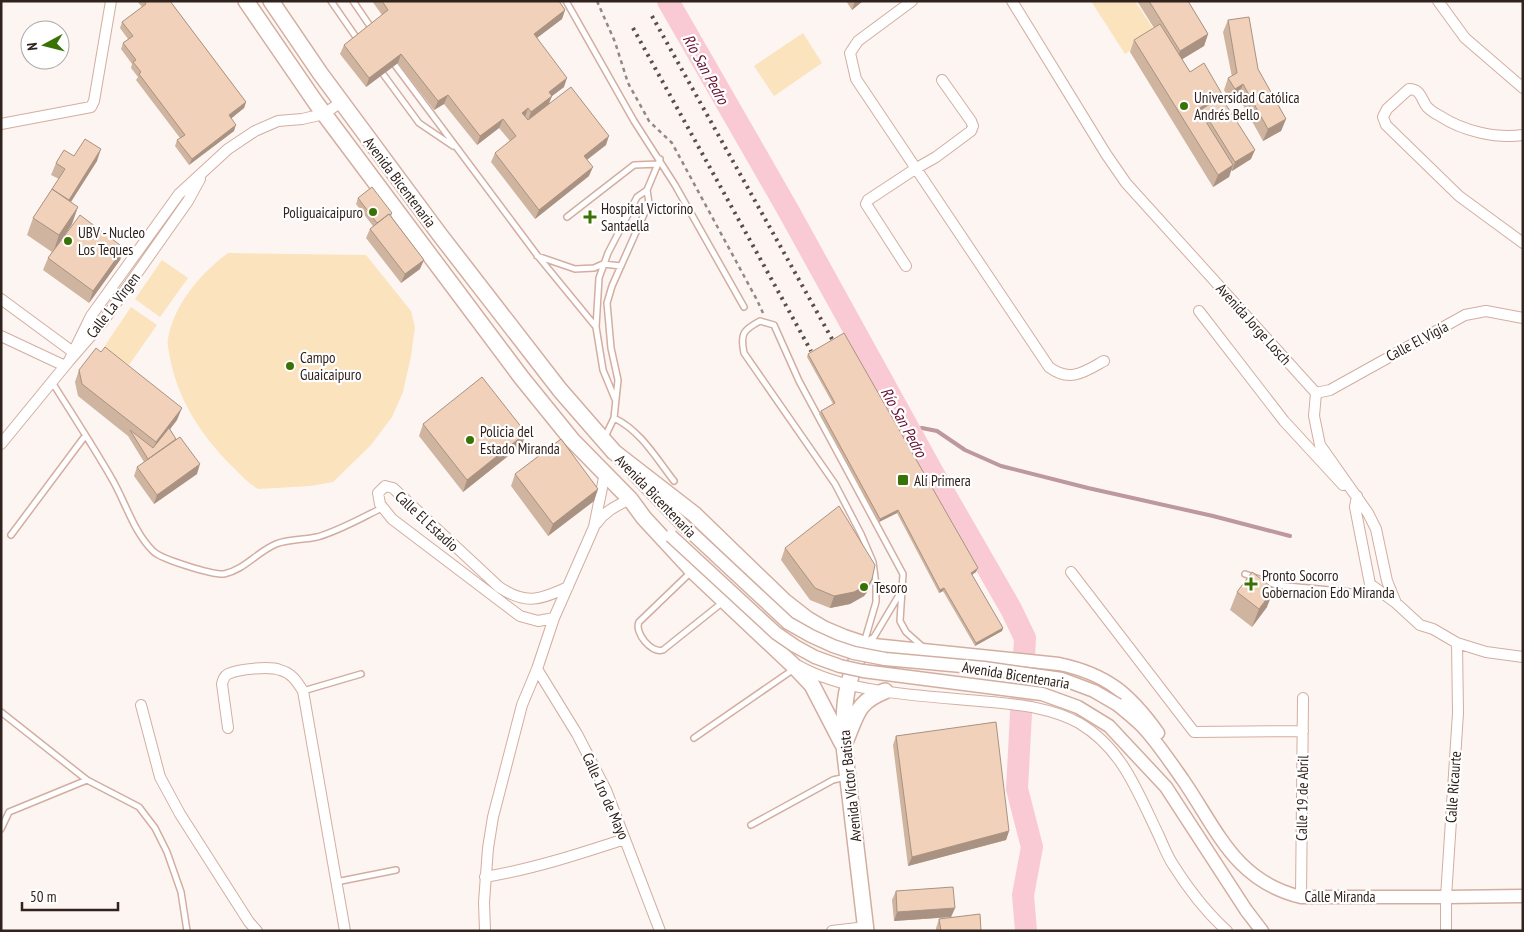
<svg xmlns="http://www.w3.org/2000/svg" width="1524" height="932" viewBox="0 0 1524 932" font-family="'PT Sans Narrow',sans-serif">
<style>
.green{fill:#fae3bd}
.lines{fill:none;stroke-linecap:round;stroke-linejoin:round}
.stream{stroke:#bd989c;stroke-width:4}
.river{stroke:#f9cad3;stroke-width:22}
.service-casing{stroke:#d3aea0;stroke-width:8}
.minor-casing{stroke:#d3aea0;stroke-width:12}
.tertiary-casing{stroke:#d3aea0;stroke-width:15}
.secondary-casing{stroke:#d3aea0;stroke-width:18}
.path{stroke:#938883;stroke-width:2.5;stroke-dasharray:4 4;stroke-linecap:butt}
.service{stroke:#fff;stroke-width:5}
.minor{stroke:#fff;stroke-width:10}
.tertiary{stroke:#fff;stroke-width:12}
.secondary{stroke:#fff;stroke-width:15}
.rail{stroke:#5b4e48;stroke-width:4;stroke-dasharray:2.5 5;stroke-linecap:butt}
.tertiary-bridge-casing{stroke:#d3aea0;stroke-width:15;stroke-linecap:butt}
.tertiary-bridge{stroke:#fff;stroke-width:12}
.wall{fill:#cfb49f}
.shaded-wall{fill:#a99282}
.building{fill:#f1d1b9;stroke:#a99282}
.poi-dot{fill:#3a7305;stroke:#fff;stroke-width:2}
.labels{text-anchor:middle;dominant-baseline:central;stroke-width:4.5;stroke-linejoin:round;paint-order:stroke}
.poi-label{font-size:15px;fill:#30221c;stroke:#fff;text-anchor:start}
.street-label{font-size:15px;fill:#30221c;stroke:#fff}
.water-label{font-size:16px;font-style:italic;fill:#650d2f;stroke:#fff}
</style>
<rect width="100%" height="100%" fill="#fdf5f2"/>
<path class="green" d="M1091 1H1135L1156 33 1125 54Z
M803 33 822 63 774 96 754 66Z
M228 253 366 255 411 311 415 327 411 356 403 392 392 417 371 445 333 482 310 486 258 489C248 483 240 474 232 466 202 437 178 400 170 358 169 352 167 345 168 339 174 304 200 274 228 253Z
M162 260 188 278 160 317 135 299Z
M131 307 157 325 129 365 104 347Z"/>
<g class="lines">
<path class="stream" d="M909 430 922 428 937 431 965 450 1001 466 1088 488 1213 516 1290 536"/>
<path class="river" d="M668 1 788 210 942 489 1011 609 1025 638 1017 789 1032 847 1023 895 1026 931"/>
<g class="service-casing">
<path id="service" d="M331 1 358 40
M353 1 372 29
M566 1 634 121 675 185 744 307
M395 65 537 255 596 327
M383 74 419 123 453 146
M567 217 634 165 659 164
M537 256 575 269 594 268 603 264 621 266
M52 382C72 414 93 446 112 479 125 501 134 533 153 551 160 559 213 575 224 574 244 570 257 552 276 544 289 539 303 540 317 537 339 531 361 518 382 508
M615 399 603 370 596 327 599 278 608 253 637 197 647 190
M614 418C641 431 656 458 674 481
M604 439 614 418 618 380 611 348 607 303 612 286 649 203 647 190 660 159
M11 535 85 436
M692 571 639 622C634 632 651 654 663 650L723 602
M1245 574 1276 585 1351 592H1379
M866 642 874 637 902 590
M864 643 876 602V585L873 562 861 534 835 484 744 353C740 334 743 330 760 321L774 325 799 381 903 574 900 621 906 632 924 648
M303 691 361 674
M1 712 87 780 139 807 155 828 167 852 181 892 187 931
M694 738 794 669
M751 825 833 780 846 777
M1 829 9 812 87 780
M336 882 396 870"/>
</g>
<g class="minor-casing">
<path id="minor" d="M912 1 858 41 850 53 856 79 1049 367C1070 383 1084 372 1104 361
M1012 1 1106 154 1126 183 1316 393 1314 416 1320 445 1368 513 1376 529 1387 581 1396 603
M1438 1 1465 38 1523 88
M1 124 91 107 94 101 111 1
M1523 243 1459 196 1386 125 1383 117 1387 109 1409 89C1421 89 1421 99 1427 107 1430 110 1436 114 1440 116 1463 131 1496 139 1523 135
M906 266 866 204 868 200 915 169 936 157 971 131 973 126 971 121 942 80
M1 299 73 352
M1199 311 1284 421 1343 485
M1 336 65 366
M69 361 91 316 179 194 228 149 255 131 278 121 302 119 324 114 341 102
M1316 393 1330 390 1465 315 1486 311 1523 318
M1 444 69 361 102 323 188 201 200 179
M1357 496 1355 507 1370 584 1396 603 1420 625 1433 629 1457 643 1486 652 1523 657
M596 524C605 511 616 506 630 499
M1071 572 1194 732 1303 731
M554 618 538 621 520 616 392 519 380 504 378 493 385 486 393 488 499 587C526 605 540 600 568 587
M799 666C850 695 933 696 991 702 1021 705 1052 708 1079 723 1123 749 1138 793 1159 836 1163 845 1167 855 1172 863 1187 887 1206 912 1227 931
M537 669 577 734 606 790 660 931
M141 705 160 777 180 814 249 922 257 931
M228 728 222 684C223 680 224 676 228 674 238 669 270 666 280 670 292 673 297 682 303 691L345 931
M485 877C533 869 579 854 625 839
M1301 897 1303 698
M485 931 484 902 488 848 493 817 522 705 537 669 554 618 594 527 605 473
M832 931 866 927
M1446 931V897L1458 713 1457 643"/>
</g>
<g class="tertiary-casing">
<path id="tertiary" d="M633 473 683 525
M864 644 1059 664C1107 674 1130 694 1158 733
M1118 705C1126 712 1134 718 1141 725 1155 739 1171 763 1183 780 1218 831 1235 881 1301 897H1446L1523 896
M1246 910 1262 931"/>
</g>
<g class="secondary-casing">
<path id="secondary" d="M246 1 316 103 521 377 572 440 630 499 644 518 693 571 796 668 812 685 842 743
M271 1 320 73 440 235 560 390 614 452 694 514 784 601 807 619 824 629 843 637 864 644C845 682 843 704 844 746L866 931
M846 740C857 714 857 702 885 691"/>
</g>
<path class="path" d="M597 1 615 42 628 83 649 121 672 143 757 300 763 313"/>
<use href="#service" class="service"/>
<use href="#minor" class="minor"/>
<use href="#tertiary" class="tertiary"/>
<use href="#secondary" class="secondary"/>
<path class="rail" d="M652 16 832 339
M633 28 811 351"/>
<g class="tertiary-bridge-casing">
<path id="tertiary-bridge" d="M683 525 788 623 811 636 833 646 854 653 885 659 984 668 1062 679 1094 691 1118 705
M671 536 776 633 795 646 815 657 840 666 863 671 1042 694 1078 707 1109 726 1166 787 1246 910"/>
</g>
<use href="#tertiary-bridge" class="tertiary-bridge"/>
</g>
<path class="wall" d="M137 1H170L246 102 244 108 231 118 234 131 189 165 175 146 177 140 180 138 136 80 138 77 131 68 132 64 121 49 123 43 128 39 120 28 122 22 142 7Z
M372 1H559L565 10 562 19 537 38 564 87 552 96 549 104 606 145 587 160 589 176 535 219 491 162 495 153 510 141 499 128 477 145 444 104 434 110 398 63 366 87 340 54 344 45 382 15Z
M846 1H863L852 10Z
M1137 1H1188L1208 34 1204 46 1182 59 1190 72 1222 94 1221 97 1251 159 1232 171 1231 170 1229 177 1213 187 1130 52 1134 40 1154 28Z
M1228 20 1258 69 1286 119 1281 131 1263 141 1238 96 1230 101 1224 90 1228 78 1232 77 1223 32Z
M74 156 97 161 71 202 72 224 65 235 124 248 120 260 89 303 43 270 48 258 52 252 27 235 33 218 59 179 51 175 56 163Z
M358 198 392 213 391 217 420 269 401 283 366 238 370 229 373 226 356 204Z
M808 354 976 572 972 575 1003 628 1002 631 975 646 943 591 939 593 897 513 879 522 819 414 821 411 833 404 807 357Z
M79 370 177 420 170 429 197 474 154 504 134 476 137 467 144 462 128 436 78 396 75 382Z
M423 424 522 445 463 492 419 436Z
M515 474 598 489 594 501 548 536 511 486Z
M785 548 868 591 864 596 850 604 830 608 810 600 781 560Z
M1237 592 1267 607 1252 627 1230 610Z
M896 736 1009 831 1006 840 908 866 893 745Z
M896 891 955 908 951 917 894 921 892 900Z
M939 919 981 931H936V928Z"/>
<path class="shaded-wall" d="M855 1H863L852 10Z
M565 10 562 19 530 43 534 34Z
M1208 34 1204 46 1176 63 1180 51Z
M401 54 398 63 366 87 369 78Z
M567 78 564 87 552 96 548 105 528 121 531 112 549 92Z
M1243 84 1238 96 1230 101 1235 89Z
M1222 94 1218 106 1202 109 1199 118 1198 109Z
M448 95 444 104 434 110 438 101Z
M246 102 244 108 227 122 229 115Z
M528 108 525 117 522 113Z
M503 119 499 128 477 145 480 136Z
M1286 119 1281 131 1263 141 1268 129Z
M236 125 234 131 189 165 192 159Z
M609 136 606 145 580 165 584 156Z
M101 149 97 161 63 214 68 202Z
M1255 150 1251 159 1232 171 1235 162Z
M1233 165 1229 177 1213 187 1218 175Z
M593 167 589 176 535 219 539 210Z
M78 207 72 224 53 253 59 235Z
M124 248 120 260 89 303 93 291Z
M424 260 420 269 401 283 405 274Z
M182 408 177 420 151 454 156 442Z
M526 433 522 445 463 492 467 480Z
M200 464 197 474 154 504 157 495Z
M598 489 594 501 548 536 553 524Z
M898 510 897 513 879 522 880 519Z
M978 568 976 572 970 576 971 573Z
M872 579 868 591 864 596 850 604 830 608 834 596Z
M944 588 943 591 939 593 940 590Z
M1274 589 1267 607 1252 627 1259 609Z
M1003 628 1002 631 975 646 976 643Z
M1009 831 1006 840 908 866 912 857Z
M955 908 951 917 894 921 897 912Z"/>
<path class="building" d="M144 1H170L246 102 229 115 236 125 192 159 177 140 185 135 139 74 141 72 133 62 136 60 123 43 133 36 122 22 146 4Z
M382 1H559L565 10 534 34 567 78 549 92 552 96 531 112 528 108 522 113 528 120 571 87 609 136 584 156 593 167 539 210 495 153 516 136 503 119 480 136 448 95 438 101 401 54 369 78 344 45 388 10Z
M1149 1H1188L1208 34 1180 51Z
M1249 17 1258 69 1286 119 1268 129 1243 84 1235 89 1228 78 1237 73 1228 20Z
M1160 24 1190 72 1204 63 1222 94 1198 109 1233 165 1218 175 1134 40Z
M1221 97 1255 150 1235 162 1202 109Z
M85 139 101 149 69 200 52 189 65 169 56 163 64 150 74 156Z
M372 187 392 213 390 215 389 214 377 223 358 198Z
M52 189 78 207 59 235 33 218Z
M389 214 424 260 405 274 370 229Z
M80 215 124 248 93 291 48 258Z
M844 333 978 568 971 573 1003 628 976 643 944 588 940 590 898 510 880 519 821 411 835 403 808 354Z
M105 347 182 408 156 442 82 384 79 370 96 348 101 352Z
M482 377 526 433 467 480 423 424Z
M169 428 176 439 148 459 130 430 153 448Z
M180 437 200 464 157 495 137 467Z
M561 439 598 489 553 524 515 474Z
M839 506 875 565 872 579 869 584 854 592 834 596 815 588 785 548Z
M1252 572 1274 589 1259 609 1237 592Z
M996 722 1009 831 912 857 896 736Z
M953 887 955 908 897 912 896 891Z
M980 914 981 931H941L939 919Z"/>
<g class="poi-dot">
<circle cx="1184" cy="106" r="5"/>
<circle cx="373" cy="212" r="5"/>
<path d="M587.5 209.5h5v5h5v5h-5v5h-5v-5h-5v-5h5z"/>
<circle cx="68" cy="241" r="5"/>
<circle cx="290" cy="366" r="5"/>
<circle cx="470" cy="440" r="5"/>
<rect x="897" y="474" width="12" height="12" rx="2.5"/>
<path d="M1248.5 576.5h5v5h5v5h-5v5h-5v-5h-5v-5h5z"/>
<circle cx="864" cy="587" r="5"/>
</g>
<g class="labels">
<g class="poi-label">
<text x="1194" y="97">Universidad Católica<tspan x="1194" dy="17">Andrés Bello</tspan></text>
<text x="601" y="208">Hospital Victorino<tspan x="601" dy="17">Santaella</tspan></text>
<text x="363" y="212" text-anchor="end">Poliguaicaipuro</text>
<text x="78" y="232">UBV - Nucleo<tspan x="78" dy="17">Los Teques</tspan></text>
<text x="300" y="357">Campo<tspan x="300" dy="17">Guaicaipuro</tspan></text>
<text x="480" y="431">Policia del<tspan x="480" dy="17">Estado Miranda</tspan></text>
<text x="914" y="480">Alí Primera</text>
<text x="1262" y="575">Pronto Socorro<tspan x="1262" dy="17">Gobernacion Edo Miranda</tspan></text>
<text x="874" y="587">Tesoro</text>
</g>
<g class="street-label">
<text transform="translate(400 182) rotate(53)">Avenida Bicentenaria</text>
<text transform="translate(113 305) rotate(-53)">Calle La Virgen</text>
<text transform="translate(1254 324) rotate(48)">Avenida Jorge Losch</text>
<text transform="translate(1417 341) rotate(-28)">Calle El Vigía</text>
<text transform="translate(656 496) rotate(46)">Avenida Bicentenaria</text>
<text transform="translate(427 521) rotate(43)">Calle El Estadio</text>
<text transform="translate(1016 675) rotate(9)">Avenida Bicentenaria</text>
<text transform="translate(850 786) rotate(-96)">Avenida Víctor Batista</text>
<text transform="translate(1453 787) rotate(-86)">Calle Ricaurte</text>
<text transform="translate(606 796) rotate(66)">Calle 1ro de Mayo</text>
<text transform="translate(1302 798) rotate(-89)">Calle 19 de Abril</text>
<text x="1340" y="896">Calle Miranda</text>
</g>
<g class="water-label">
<text transform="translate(706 69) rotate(61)">Río San Pedro</text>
<text transform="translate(904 422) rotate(61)">Río San Pedro</text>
</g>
</g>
<rect width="1524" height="932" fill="none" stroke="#30221c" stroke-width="5"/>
<g transform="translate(45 45) rotate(263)"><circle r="24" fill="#ffffff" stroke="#aca7a4"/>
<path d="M0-4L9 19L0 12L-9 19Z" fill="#3a7305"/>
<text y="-8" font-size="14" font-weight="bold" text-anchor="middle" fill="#30221c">N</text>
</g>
<path d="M22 902v8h96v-8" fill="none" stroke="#30221c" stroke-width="2.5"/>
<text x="30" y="902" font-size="15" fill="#30221c" stroke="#ffffff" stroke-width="4" paint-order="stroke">50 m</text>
</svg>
